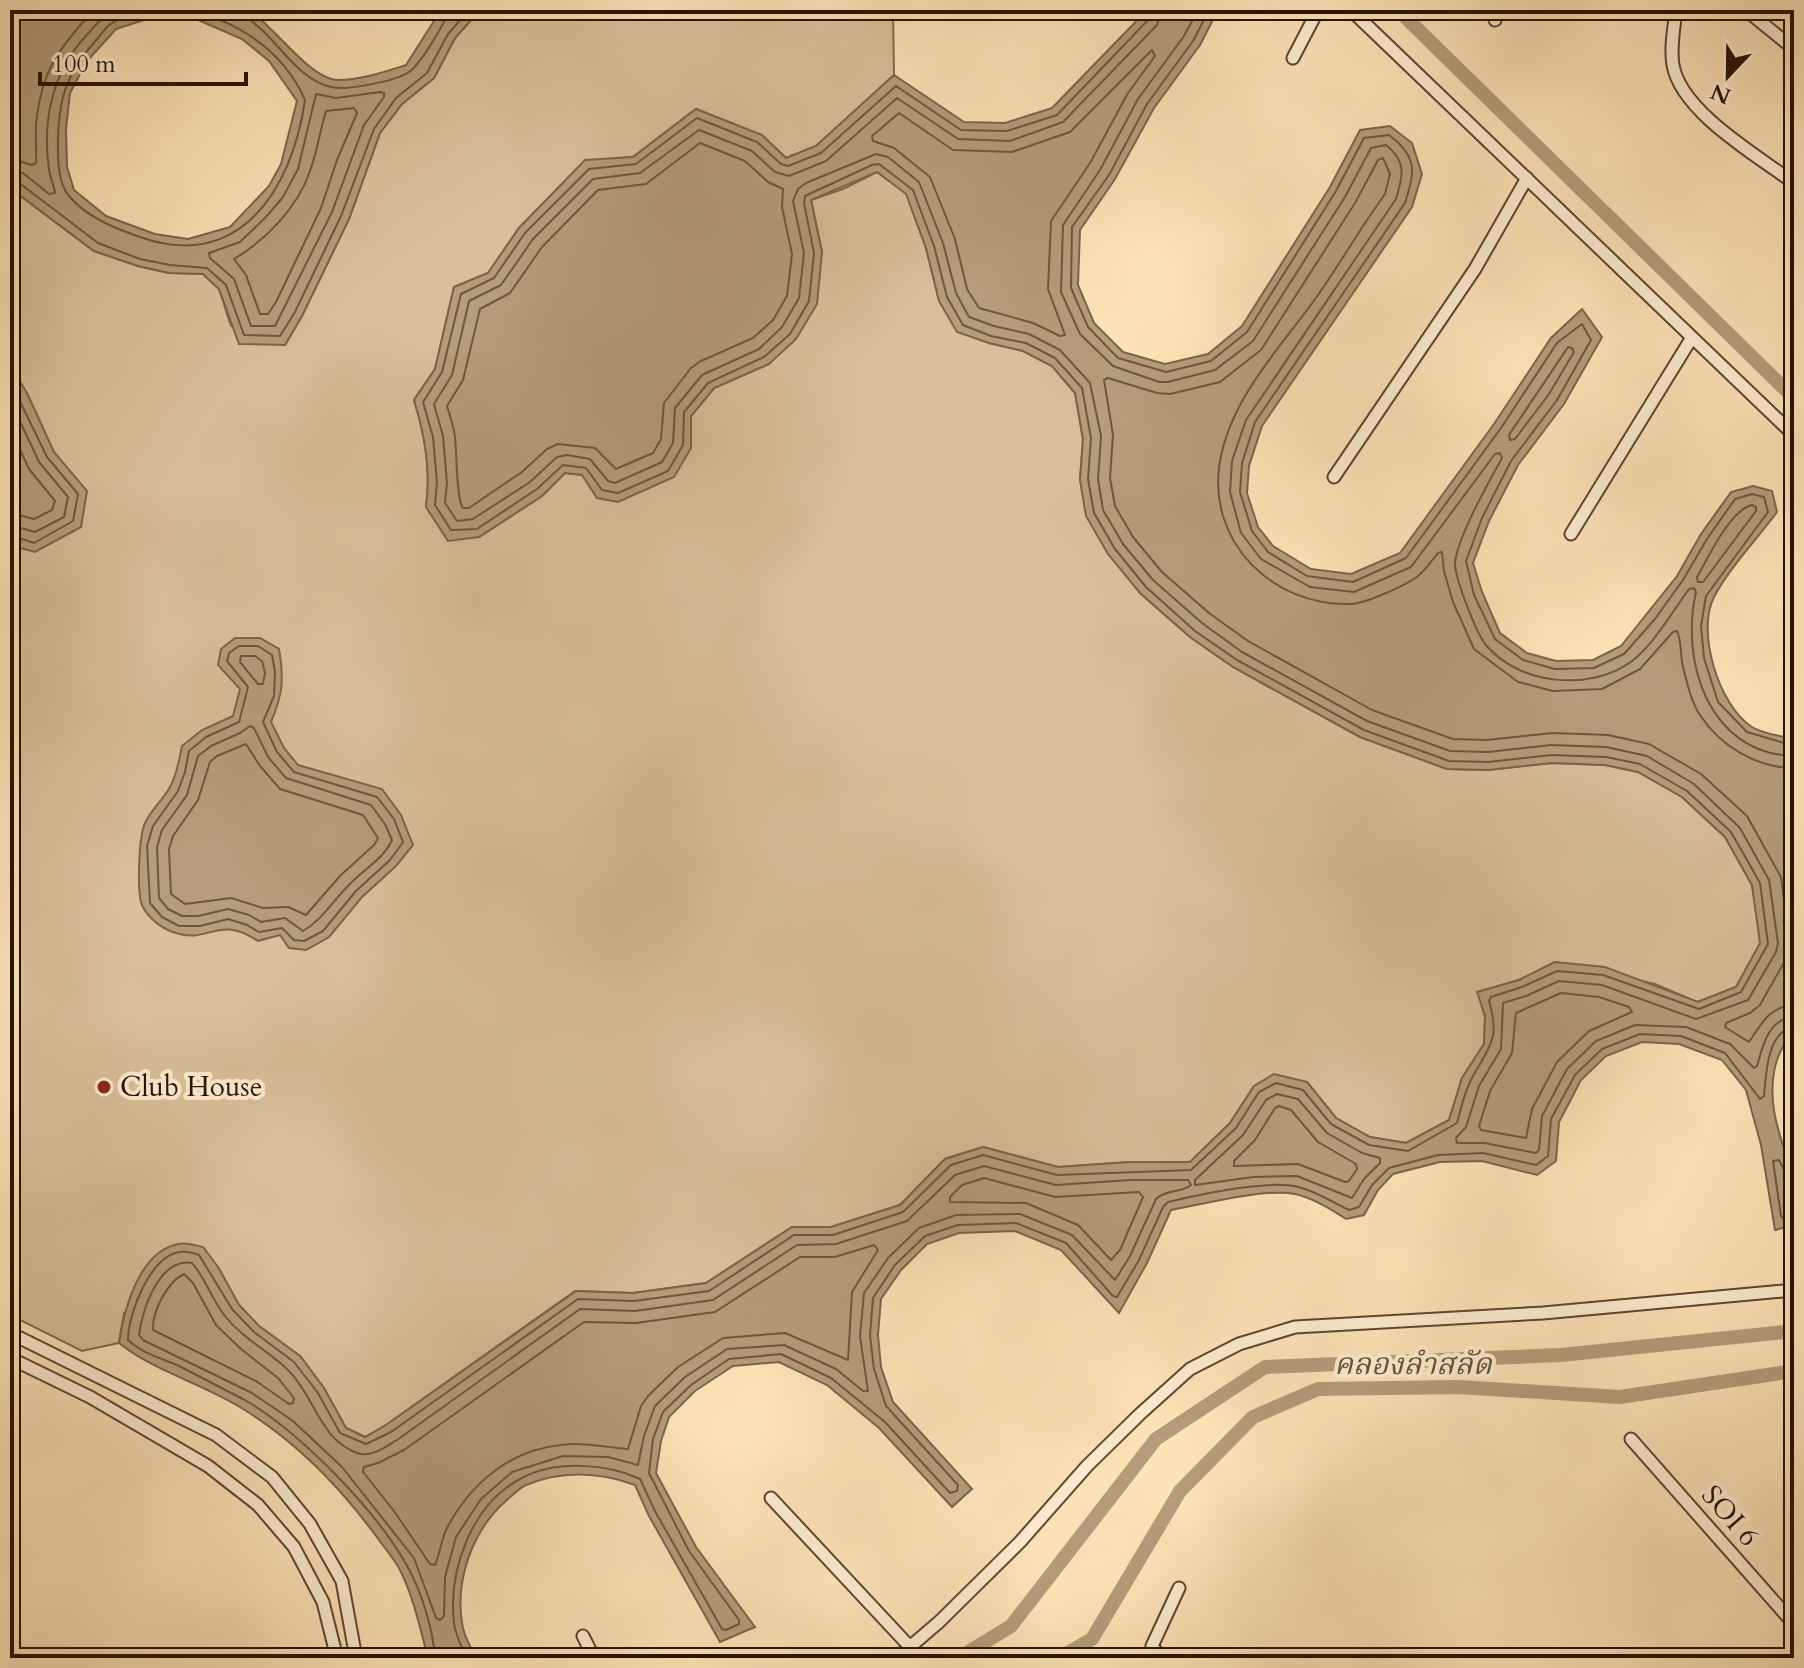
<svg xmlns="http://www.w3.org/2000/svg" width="1804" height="1668" viewBox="0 0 1804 1668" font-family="Cardo,'Noto Serif Thai',serif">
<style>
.green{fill:#d9c09a;stroke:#7f694d;stroke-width:2}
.water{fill:#b49d7a;stroke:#7b6549;stroke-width:2;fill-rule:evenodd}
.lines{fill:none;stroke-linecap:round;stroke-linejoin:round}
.shore{stroke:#6c583d;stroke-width:2}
.canal{stroke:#b49d7a;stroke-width:14}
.minor-casing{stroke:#5b462e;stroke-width:15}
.minor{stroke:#feedd2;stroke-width:11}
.poi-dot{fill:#8f2418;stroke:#feedd2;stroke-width:3}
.labels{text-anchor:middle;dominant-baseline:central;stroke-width:8;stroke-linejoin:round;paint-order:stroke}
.poi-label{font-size:28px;fill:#251200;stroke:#feedd2;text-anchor:start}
.street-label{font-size:28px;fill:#251200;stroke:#feedd2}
.water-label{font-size:30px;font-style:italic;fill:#655137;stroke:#feedd2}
</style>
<rect width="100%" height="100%" fill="#fee4b9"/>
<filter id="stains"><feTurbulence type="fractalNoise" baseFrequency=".0025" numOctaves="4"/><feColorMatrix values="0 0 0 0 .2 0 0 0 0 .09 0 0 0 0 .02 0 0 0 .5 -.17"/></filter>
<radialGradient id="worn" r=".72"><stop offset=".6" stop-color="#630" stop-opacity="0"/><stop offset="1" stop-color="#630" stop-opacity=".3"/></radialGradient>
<path class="green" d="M480 10H893L894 75 816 146 786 158 762 135 696 109 633 157 585 161 519 228 488 273 454 287 435 369 414 400C425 436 431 470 426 507L479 537 542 496 565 473 583 475 597 497 691 448V416L714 388 769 364 822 252 811 200 843 189 877 172 906 193 926 248 939 300 989 343 1023 351 1052 366 1075 393 1083 439 1080 480 1140 593 1190 637 1233 667 1360 737 1447 769 1488 770 1552 763 1605 765 1638 772 1682 797 1725 837 1752 885 1761 943 1736 987 1697 1002 1655 984 1555 962 1519 980 1478 992 1485 1016 1484 1044 1462 1078 1449 1120 1406 1143 1370 1137 1336 1118 1307 1082 1254 1086 1230 1123 1190 1162H1130L1058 1167 983 1147 945 1159 900 1205 831 1227H792L706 1283 633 1293 575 1291 386 1425 365 1437 346 1428 324 1388 300 1356 259 1326 239 1305 218 1267 124 1313 119 1343 82 1351 10 1315V185L18 194 94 251 138 266 169 273 203 274 219 289 231 326 285 345 302 316 349 219 380 133 402 104 434 78 455 38Z"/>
<path class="water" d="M10 10H249C274 26 310 79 337 80 361 80 384 72 406 65L441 10H480L455 38 434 78 402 104 380 133 349 219 302 316 285 345 239 344 219 289 203 274 169 273 138 266 94 251 18 194 10 184ZM153 17 196 19 242 39 269 61 297 101 281 164 269 186 230 227 188 239 155 234 106 216 74 190 67 167 66 129 70 93 87 61 116 29Z
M1147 10H1218L1200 45 1154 108 1115 179 1080 230 1078 285 1094 323 1123 352 1165 364 1208 354 1242 326 1330 187 1360 130 1390 126 1412 143 1422 174 1412 207 1262 426 1249 466 1247 493 1258 527 1273 546 1311 569 1351 574 1400 553 1494 424 1551 338 1582 309 1602 337 1564 404 1518 465 1489 521 1473 563 1482 592 1500 633 1527 653 1556 661 1593 660 1621 646 1677 576 1701 534 1731 492 1753 486 1772 491 1777 512C1758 538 1729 568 1714 597 1696 632 1719 706 1752 727 1762 733 1782 737 1794 738V1032C1768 1058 1769 1099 1779 1132 1782 1145 1788 1156 1790 1168 1794 1187 1794 1206 1794 1225L1775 1230 1761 1145 1746 1090 1722 1060 1679 1044 1642 1042 1606 1056 1581 1080 1559 1122 1556 1161 1537 1175 1482 1161 1440 1162 1393 1174 1378 1190 1364 1215 1346 1219C1331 1209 1313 1198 1295 1194 1264 1188 1204 1204 1171 1210L1147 1263 1119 1313 1061 1250 1015 1231 959 1233 927 1244 901 1270 881 1299 878 1335 881 1367 893 1402 972 1489 952 1507 879 1428 827 1385 779 1362 733 1366 695 1391 669 1417 661 1441 656 1473 696 1547 755 1627 720 1642 649 1516 635 1485C599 1472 563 1470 526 1485 519 1488 513 1495 507 1500 473 1529 455 1579 462 1623 463 1635 471 1647 476 1658H428C420 1628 414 1598 400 1570 395 1560 386 1550 379 1540 342 1489 297 1442 243 1409 205 1385 152 1370 119 1343 124 1309 139 1252 178 1244 185 1242 195 1245 203 1247L218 1267 239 1305 259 1326 300 1356 324 1388 346 1428 365 1437 386 1425 576 1291 633 1293 706 1283 792 1227H831L900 1205 945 1159 983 1147 1058 1167 1130 1162H1190L1230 1123 1254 1086 1274 1074 1307 1082 1336 1118 1370 1137 1406 1143 1449 1120 1462 1078 1484 1044 1485 1016 1477 992 1519 980 1555 962 1605 967 1698 1002 1736 987 1760 943 1752 885 1725 837 1682 797 1638 772 1605 765 1552 763 1488 770 1447 769 1360 737 1233 667 1190 637 1140 593 1108 554 1086 516 1080 480 1083 439 1075 393 1052 366 1023 351 989 343 957 332 939 301 926 248 906 194 877 172 811 200 822 252 817 304 796 339 769 364 714 388 691 416V448L674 477 618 502 597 498 582 475 565 473 542 496 479 537 448 541 426 507C431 470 425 436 414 400L435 369 454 287 488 273 519 228 585 160 633 157 696 109 762 135 786 158 816 146 894 75 964 122 1005 123 1052 108Z
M10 365 27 393 54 452 87 491 81 527 35 552 17 547 10 539Z
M235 638H260L279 649C284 679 283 694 271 722L284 748 298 765 382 789 401 815 413 845 396 866 362 897 329 937 306 950 289 948 280 935 258 941C217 914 210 944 176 933 164 930 149 919 143 907 136 895 139 836 145 823 151 810 163 800 170 787 177 775 179 760 182 746L202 730 233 716 240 689 218 665 221 649Z"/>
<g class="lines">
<path class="shore" d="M149 10C138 14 124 16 114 22 107 25 102 33 97 39 65 74 57 103 58 150 58 164 59 185 69 196 87 217 112 227 137 236 239 274 292 190 305 100 283 49 229 13 174 10
M246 10C248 22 262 28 269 37 287 56 305 81 331 87 346 91 396 81 409 72 419 66 447 21 448 10
M1162 10 1157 25 1063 122 1010 141 958 139 897 98 826 161 789 176 775 172 752 151 699 130 640 173 593 179 533 239 501 285 469 301 452 375 434 404 443 436 447 483 445 503 457 521 473 519 530 482 557 457 567 455 590 459 608 481 615 483 662 462 673 443 675 408 702 375 759 349 782 327 799 298 804 253 793 201 798 189 806 183 876 154 888 157 919 182 943 243 956 293 969 317 994 326 1029 334 1060 350 1090 383 1101 436 1098 479 1103 510 1123 544 1153 580 1202 623 1242 652 1367 721 1450 751 1488 752 1551 745 1606 747 1647 756 1694 784 1740 828 1769 880 1778 943 1776 952 1748 1000 1696 1019 1602 985 1559 981 1526 996 1503 1003 1501 1049 1479 1086 1466 1127 1456 1138 1457 1143H1484L1536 1153 1539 1150 1542 1116 1567 1069 1596 1041 1635 1025 1686 1027 1730 1044 1754 1068 1757 1066C1763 1045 1768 1019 1794 1017
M1198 10 1184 36 1138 99 1100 170 1063 225 1061 292 1080 334 1113 366 1159 382H1168L1215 370 1253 341 1345 197 1371 148 1386 145C1407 161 1403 176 1396 199L1246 420 1232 461 1230 492 1241 533 1261 559 1310 587 1354 592 1411 567 1495 454 1500 453 1502 458C1490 480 1455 541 1455 565 1456 580 1476 633 1486 645 1519 685 1591 692 1632 661 1655 643 1672 612 1689 589L1694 588 1696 592C1680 662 1709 754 1794 756
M1209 10 1193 41 1147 104 1109 175 1072 227 1071 288 1088 327 1118 358 1166 372 1211 361 1247 332 1336 191 1364 138 1389 135C1418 157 1415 171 1405 203L1255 422 1242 463 1240 492 1252 531 1268 552 1307 576 1353 582 1406 558 1501 428 1557 343 1582 324 1591 340 1557 400 1511 461 1482 518 1466 561 1474 595 1495 639 1523 660 1555 669 1594 668 1624 654 1655 619 1683 580 1707 539 1735 499 1752 494 1764 497 1768 512 1706 596 1701 626 1704 658 1718 702 1747 732 1794 746
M1152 50 1155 56 1128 93 1090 163 1051 221 1048 289 1065 335 1060 336 1033 323 979 308 967 289 955 239 930 177 894 148 873 141 872 136 899 113 953 150 1012 152 1070 132Z
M380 92 384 93V97L364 125 332 212 275 326H251L234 279 210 258 209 253 240 242 266 217 283 197 298 169 316 94 336 98Z
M354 108 357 113 337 160 321 208 276 302 268 314H260L246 275 234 259C266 240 298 207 310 171 317 152 320 131 326 111Z
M700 143 745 161 768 182 783 189 782 207 792 254 787 296 773 320 753 338 701 361 691 368 664 403 661 439 653 453 616 469 595 448 558 444 547 449 522 472 469 508H463C456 499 457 453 455 437 454 427 450 416 447 406L463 380 480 309 510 293 542 247 598 190 646 184Z
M10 158 32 165 36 163C37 150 35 137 36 125 41 71 58 49 94 10
M10 170 23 173 49 194 55 193C54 185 50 178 49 169 42 122 52 73 85 37 95 26 103 15 118 10
M10 181 18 182 98 243 140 259 170 265 207 268 226 285 244 335 280 336 295 312 341 216 374 129 396 98 427 73 448 34 469 10
M1568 347 1572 348 1574 352 1549 394 1515 439 1510 440 1509 435Z
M10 381 47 457 78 494 73 521 34 543 10 535
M10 400 39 462 68 497 64 517 35 532 10 525
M10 428 29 469 55 501 52 510 34 519 10 513
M1752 505 1756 507V511L1703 582H1698L1697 577C1708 558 1730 510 1752 505Z
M239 646H258L272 655 275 672 274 696 263 722 277 752 294 772 377 797 394 819 403 842 390 860 356 891 323 931 304 941 294 940 282 928 259 932 247 925 228 919 200 926H179L162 917 150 903 147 846 153 826 178 791 185 772 189 751 206 737 239 722 248 687 227 661 229 653Z
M241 656H255L262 661 265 673 263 684H258L240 662Z
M250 726 254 728 268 757 286 778 371 805 385 824 392 840C384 859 361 871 348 886 332 902 322 920 303 931L285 918 261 922 249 915 228 909 198 916H182L168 909 159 898 157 847 162 830 187 795 198 756 211 746 240 733Z
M246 744 260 766 280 789 363 815 378 838 374 845 340 876 306 915 288 907 263 908 231 898 185 904 171 894 169 849 173 836 198 800 210 762 217 756Z
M1794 768C1757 768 1720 746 1700 715 1691 702 1687 682 1683 667 1680 655 1682 642 1677 631L1673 632 1640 669 1602 689 1553 691 1518 682 1474 649 1453 602 1444 571 1442 552 1438 553C1432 560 1426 570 1418 576 1407 585 1366 603 1352 604 1272 607 1206 541 1220 461 1231 397 1282 346 1318 295 1341 262 1361 227 1385 194L1390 174 1383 158 1378 160 1355 203 1261 350 1220 382 1170 394 1157 393 1108 378 1104 380 1113 435 1110 478 1115 506 1133 537 1162 572 1209 613 1248 641 1372 710 1453 739 1487 740 1553 733 1608 735 1649 744 1701 774 1747 816 1781 877 1790 946 1787 957 1760 1005 1750 1013 1726 1023 1725 1027 1749 1042C1761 1024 1770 1006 1794 1005
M1561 993 1599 997 1629 1007 1632 1012 1589 1031 1557 1062 1532 1109 1526 1138 1481 1130 1479 1126 1490 1091 1512 1053 1516 1013Z
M1277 1094 1298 1099 1327 1133 1362 1153 1380 1158V1163L1364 1179 1352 1198 1297 1176 1253 1177 1195 1185V1180L1243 1135 1266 1100Z
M1279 1106 1291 1110 1318 1142 1356 1164 1357 1169 1349 1181 1345 1182 1298 1164 1234 1166V1161L1255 1140 1275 1108Z
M984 1166 1056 1185 1130 1180H1188L1191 1185C1182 1193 1166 1189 1156 1199L1130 1256 1115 1280 1072 1235 1020 1214 956 1215 919 1228 888 1258 864 1293 860 1336 868 1391H863L836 1369 784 1345 727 1349 685 1377 655 1406 644 1436 638 1465 608 1457 563 1456 512 1472 481 1499 456 1537 445 1577 444 1616 440 1620 436 1618 414 1558 342 1467 293 1421 252 1393 143 1340 139 1335C142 1309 160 1257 192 1263 206 1279 212 1300 225 1316 242 1338 267 1350 287 1369 315 1396 319 1439 357 1453 371 1458 385 1447 397 1440L580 1309 635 1311 713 1300 797 1245 836 1244 907 1221 955 1175Z
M1794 1175 1785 1172 1779 1160 1773 1161 1781 1216 1784 1219 1794 1218
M984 1178 1055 1197 1139 1192 1143 1197 1120 1250 1111 1260 1078 1225 1026 1203 950 1202V1197L962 1185Z
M874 1245 878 1250 852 1292 848 1360 785 1333 723 1338 678 1367 648 1396 641 1406 628 1449C606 1447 584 1442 561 1445 509 1450 469 1485 446 1530 441 1541 440 1554 435 1565L430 1564 394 1511 363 1472 364 1467 378 1463 404 1450 584 1322 636 1323 715 1312 800 1257H835Z
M184 1274 193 1283 216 1325 241 1349 278 1378 294 1398 293 1403 289 1404 256 1381 153 1330C152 1312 167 1282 184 1274Z
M435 1658C433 1628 421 1590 406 1564 375 1509 298 1430 243 1399 221 1388 199 1376 177 1365 160 1358 142 1353 128 1340 128 1314 150 1256 180 1252 186 1251 193 1253 199 1255L232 1309 254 1332 294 1362 318 1393 340 1433 366 1444 391 1432 578 1299 634 1301 709 1291 794 1235H833L903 1212 951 1165 983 1155 1057 1175 1191 1170 1236 1128 1259 1092 1276 1083 1303 1090 1331 1124 1369 1145 1408 1151 1457 1123C1461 1109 1464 1093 1471 1080 1488 1047 1501 1041 1489 1001L1491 997 1522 987 1557 971 1603 975 1699 1009 1741 992 1768 944 1760 883 1731 832 1687 791 1640 764 1606 757 1552 755 1488 762 1449 761 1364 730 1237 660 1195 631 1146 587 1115 549 1094 513 1088 479 1091 438 1082 388 1055 358 1026 343 991 336 963 325 947 297 934 246 913 190 879 164 872 165 805 196 804 203 814 253 809 301 790 334 764 357 708 383 684 412 683 445 668 471 618 493 602 490 586 468 563 465 537 489 477 529 451 530 435 505 437 483 433 437 423 402 442 372 461 294 494 278 525 233 589 169 636 164 697 118 757 142 781 164 788 166 821 153 896 86 961 130 1007 131 1057 115 1149 19 1152 10
M467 1658C462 1647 455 1635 454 1623 448 1571 471 1505 520 1479 554 1460 606 1463 640 1479L656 1513 722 1629 726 1630 739 1624V1620L689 1551 649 1473 653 1439 663 1412 691 1385 729 1359 781 1354 831 1378 885 1422 950 1493 957 1491 958 1485 886 1406 874 1369 870 1335 873 1298 895 1265 925 1236 958 1225 1016 1223 1066 1243 1113 1296 1117 1297 1139 1260 1163 1207 1168 1202C1199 1195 1268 1179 1298 1187 1316 1191 1332 1202 1349 1210L1359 1207 1372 1185 1389 1168 1438 1155 1483 1153 1536 1165 1548 1156 1551 1119 1575 1075 1602 1049 1640 1034 1681 1036 1725 1053 1760 1099 1764 1096C1766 1074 1767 1031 1794 1027"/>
<path class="canal" d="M1398 10 1794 398
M959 1658 1011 1626 1156 1439 1265 1367 1561 1355 1794 1331
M1059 1658 1092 1639 1180 1491 1253 1417 1318 1389 1459 1387 1620 1397 1794 1371"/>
<g class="minor-casing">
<path id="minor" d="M1351 10 1794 435
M1676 10C1674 28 1670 48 1673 65 1681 112 1758 156 1794 183
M1746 10 1794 49
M1495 20 1496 10
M1293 58 1318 10
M1334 477 1475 269 1527 178
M1571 534 1691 339
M10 1333 216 1435 272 1477 310 1524 342 1581 356 1658
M10 1358 90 1397 208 1466 258 1505 294 1547 323 1602 337 1658
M1631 1439 1794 1624
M771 1498 910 1647
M583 1636 594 1658
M897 1658 939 1622 1020 1542 1087 1466 1140 1414 1190 1369 1239 1344 1295 1327 1543 1313 1794 1290
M1162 1658 1152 1646 1179 1588"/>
</g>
<use href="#minor" class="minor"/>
</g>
<circle class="poi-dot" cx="104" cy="1087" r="8"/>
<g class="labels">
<g class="poi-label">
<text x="120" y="1087">Club House</text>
</g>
<g class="street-label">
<text transform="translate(1730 1516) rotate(49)">SOI 6</text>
</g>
<g class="water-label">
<text x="1413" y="1364">คลองลำสลัด</text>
</g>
</g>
<rect width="1804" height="1668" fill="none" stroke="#fee4b9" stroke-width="40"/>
<rect x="12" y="12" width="1780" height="1644" fill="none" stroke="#251200" stroke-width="4"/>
<rect x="20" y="20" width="1764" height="1628" fill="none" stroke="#251200" stroke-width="2"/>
<g transform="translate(1728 76) rotate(202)" stroke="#feedd2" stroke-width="6" paint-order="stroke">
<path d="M0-6L14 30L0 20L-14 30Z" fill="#251200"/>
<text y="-12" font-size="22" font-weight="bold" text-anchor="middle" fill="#251200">N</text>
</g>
<path d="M40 72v12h206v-12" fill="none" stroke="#251200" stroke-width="4"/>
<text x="52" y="72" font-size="24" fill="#251200" stroke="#feedd2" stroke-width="6" paint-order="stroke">100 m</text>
<rect width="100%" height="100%" filter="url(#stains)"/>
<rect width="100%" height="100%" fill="url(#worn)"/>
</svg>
